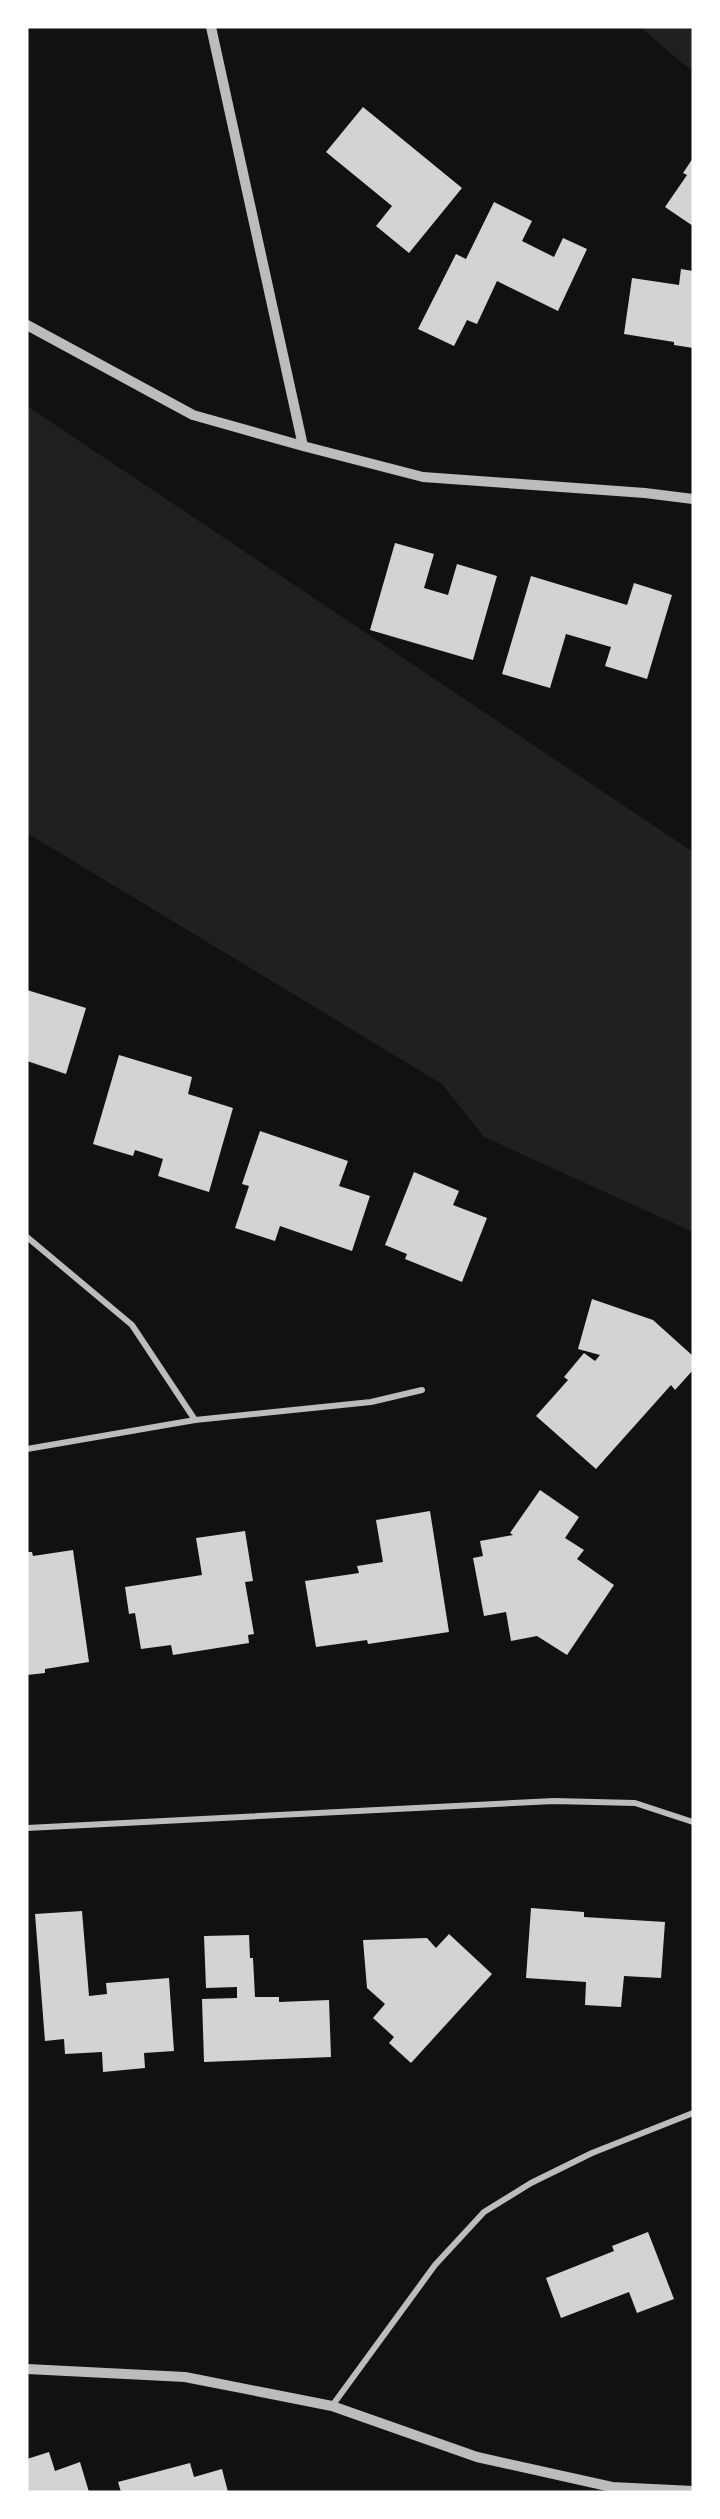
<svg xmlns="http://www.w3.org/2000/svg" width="720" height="2519" viewBox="0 0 720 2519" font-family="'Archivo Narrow',sans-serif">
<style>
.green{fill:#202020}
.building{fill:#d3d3d3}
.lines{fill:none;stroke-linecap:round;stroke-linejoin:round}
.minor{stroke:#bcbcbc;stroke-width:6}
.tertiary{stroke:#bcbcbc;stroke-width:10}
</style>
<rect width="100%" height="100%" fill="#111"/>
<path class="green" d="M640 27H693V72Z
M27 406 693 852V1232L484 1137 442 1084 27 833Z"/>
<path class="building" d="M363 107 462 188 409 253 376 226 392 206 326 152Z
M693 158V226L665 207 687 175 683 173Z
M494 202 532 221 522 241 554 257 563 238 587 249 558 311 497 281 477 324 467 320 454 346 418 329 456 254 466 259Z
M681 269 693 271V348L674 345V342L624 334 632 278 679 285Z
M395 543 434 554 424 588 448 595 457 564 497 576 473 660 370 630Z
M531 576 627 605 634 583 672 595 647 679 605 666 611 647 566 634 550 688 502 674Z
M27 990 86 1008 66 1074 27 1061Z
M119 1055 192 1077 188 1094 233 1108 209 1192 158 1176 163 1159 135 1150 133 1156 93 1144Z
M260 1131 348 1161 339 1186 370 1196 352 1251 280 1226 275 1241 235 1228 249 1186 242 1184Z
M414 1172 459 1191 453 1205 487 1218 462 1282 405 1259 407 1254 385 1245Z
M592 1299 653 1320 693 1356V1370L675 1390 671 1385 596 1469 536 1416 568 1380 564 1377 584 1353 595 1361 600 1355 578 1349Z
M540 1490 579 1517 565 1538 584 1550 577 1559 614 1585 567 1655 537 1636 511 1641 506 1612 484 1616 473 1558 483 1556 480 1541 513 1535 510 1533Z
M430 1511 449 1632 368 1644 367 1640 316 1647 305 1581 359 1573 357 1566 383 1562 376 1520Z
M245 1531 253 1581 245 1582 254 1634 248 1635 249 1643 173 1655 171 1645 141 1649 135 1613 129 1614 125 1587 202 1575 196 1538Z
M73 1550 89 1662 45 1669V1673L27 1675V1552H32L33 1556Z
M531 1908 584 1912V1917L665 1922 661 1978 624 1976 621 2007 585 2005 586 1982 526 1978Z
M82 1911 89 1996 107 1994 106 1983 169 1978 174 2051 144 2053 145 2068 103 2072 102 2052 65 2054 64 2039 45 2041 35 1914Z
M449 1934 492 1974 411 2063 389 2043 394 2037 373 2018 385 2004 367 1988 363 1940 427 1938 436 1948Z
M249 1935 250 1958H253L255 1997H279V2002L329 2000 331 2057 204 2062 202 1999 237 1998V1987L206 1988 204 1936Z
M648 2232 674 2299 637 2313 629 2292 561 2318 546 2278 614 2251 612 2246Z
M49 2452 55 2471 80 2462 89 2492H27V2459Z
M190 2463 194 2477 222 2469 228 2492H121L118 2482Z"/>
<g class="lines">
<path class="minor" d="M27 1237 132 1325 195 1420
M27 1449 195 1420 371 1402 422 1390
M27 1828 554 1801 635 1803 693 1822
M332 2406 435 2265 484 2212 531 2183 592 2153 693 2113"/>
<path class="tertiary" d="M211 27 303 446
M27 325 193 415 303 446 423 477 645 493 693 499
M27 2369 185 2377 332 2406 477 2457 612 2487 693 2491"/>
</g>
<rect width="720" height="2519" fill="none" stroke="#ffffff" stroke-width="57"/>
</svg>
